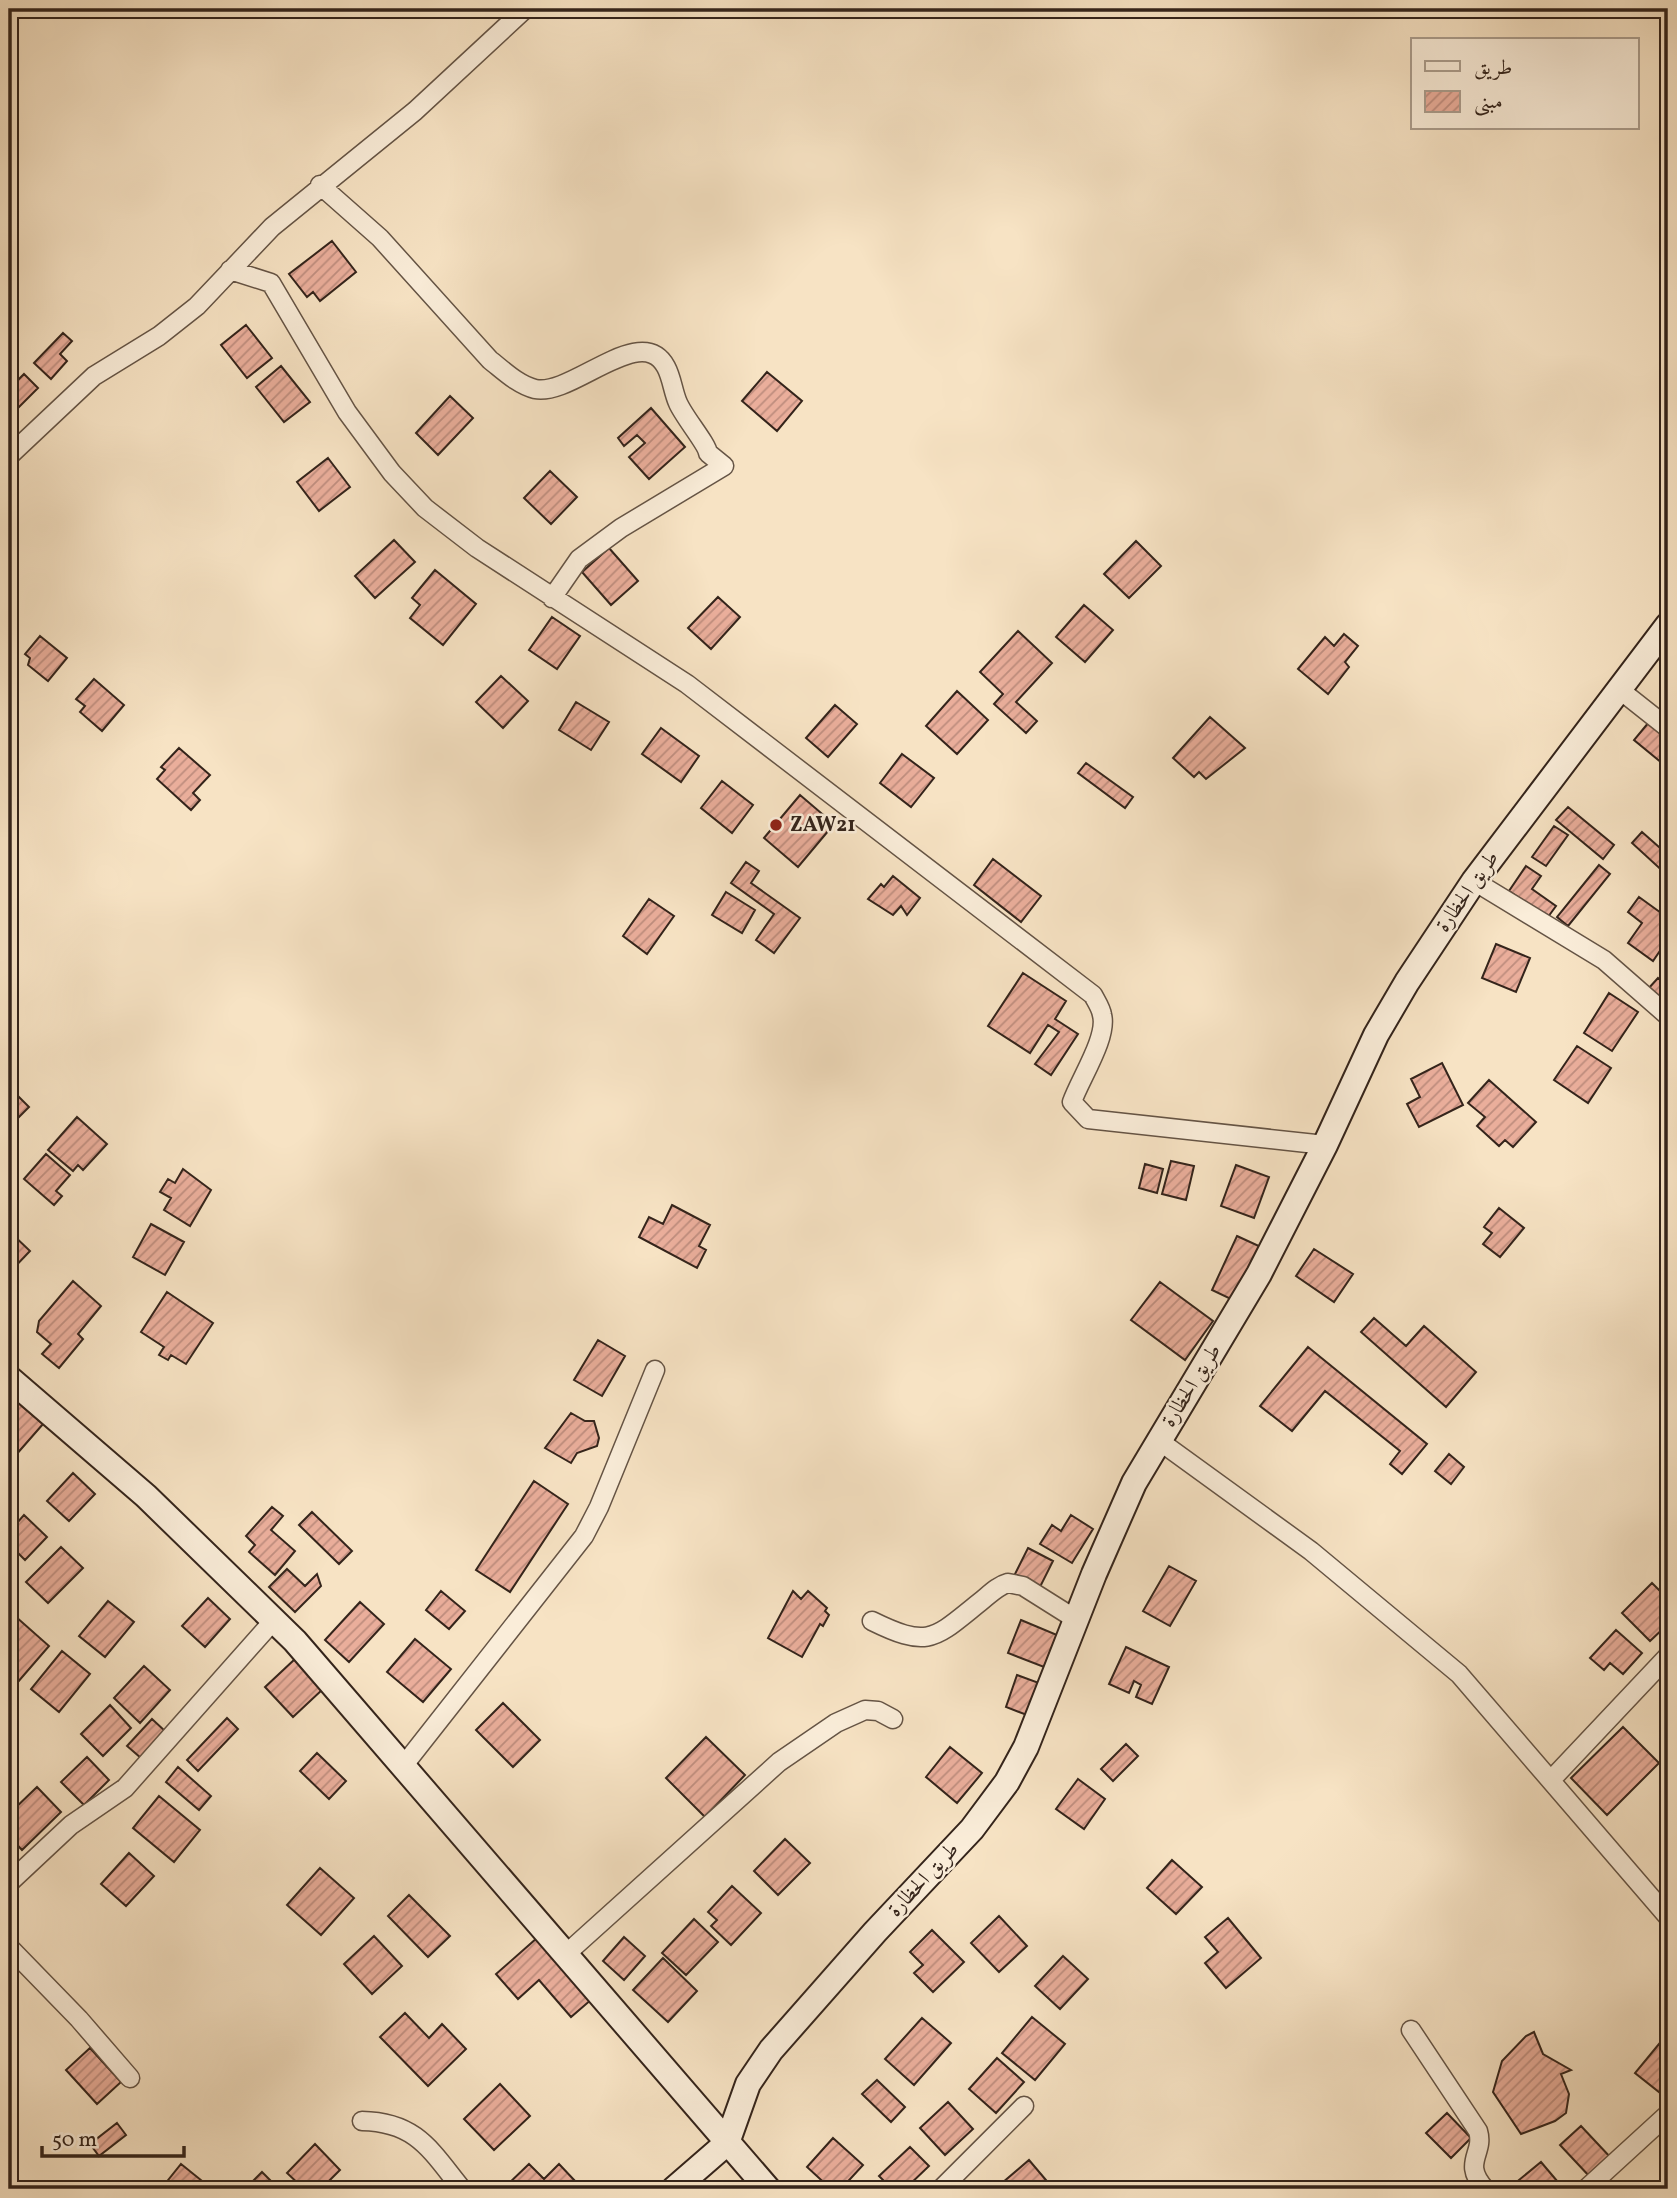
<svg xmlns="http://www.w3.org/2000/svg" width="1677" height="2198" viewBox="0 0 1677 2198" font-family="Vollkorn,Amiri,serif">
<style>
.building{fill:url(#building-hatch);stroke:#34241b;stroke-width:2}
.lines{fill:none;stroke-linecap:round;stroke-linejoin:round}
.street-casing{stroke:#655445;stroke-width:21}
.secondary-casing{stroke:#34241b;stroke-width:28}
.street{stroke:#faedd9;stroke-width:18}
.secondary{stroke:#faedd9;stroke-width:24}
.poi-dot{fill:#8f2418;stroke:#faedd9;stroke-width:2.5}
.labels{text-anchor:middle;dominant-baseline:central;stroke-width:5;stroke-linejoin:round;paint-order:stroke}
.poi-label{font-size:21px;font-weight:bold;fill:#34241b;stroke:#faedd9;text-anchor:start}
.street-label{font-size:21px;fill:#34241b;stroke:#faedd9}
</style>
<defs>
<pattern id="building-hatch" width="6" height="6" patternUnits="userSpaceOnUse" patternTransform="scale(1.75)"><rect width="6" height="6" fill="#eaae9b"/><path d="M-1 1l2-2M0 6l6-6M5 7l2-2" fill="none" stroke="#be8d7e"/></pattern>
</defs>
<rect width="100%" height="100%" fill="#f7e3c4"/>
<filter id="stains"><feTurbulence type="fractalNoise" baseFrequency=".00286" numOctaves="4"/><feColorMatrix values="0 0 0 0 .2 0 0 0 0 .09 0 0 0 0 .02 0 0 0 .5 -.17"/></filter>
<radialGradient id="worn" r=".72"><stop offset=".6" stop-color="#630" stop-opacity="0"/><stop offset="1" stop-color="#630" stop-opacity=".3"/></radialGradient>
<path class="building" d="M332 241 356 272 320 301 313 292 307 297 289 274Z
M246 325 272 358 247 378 221 345Z
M63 333 72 341 60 354 67 361 51 379 34 363Z
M281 366 310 402 284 422 256 387Z
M767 372 802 401 777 431 742 401Z
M24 374 38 388 11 415 9 389Z
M450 396 473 418 438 455 416 433Z
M651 408 685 447 649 479 629 457 645 443 637 435 624 446 618 438Z
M328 458 350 487 319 511 297 482Z
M550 471 577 497 551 524 524 498Z
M394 540 415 562 375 598 355 576Z
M1136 541 1161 566 1129 598 1104 574Z
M609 548 638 581 611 605 582 572Z
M435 570 476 604 443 645 410 618 420 605 412 598Z
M718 597 740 617 711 649 688 628Z
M1084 605 1113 630 1085 662 1056 637Z
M552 617 580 636 557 669 529 650Z
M1018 631 1052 663 1016 702 1037 721 1026 733 994 704 1003 694 980 672Z
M1344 634 1358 646 1345 662 1349 667 1328 694 1298 669 1325 637 1334 646Z
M40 636 67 658 48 681 28 665 30 658 25 654Z
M501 676 528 701 503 728 476 702Z
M94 679 124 705 102 731 80 712 85 706 76 699Z
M957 691 988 720 957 754 926 726Z
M576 702 609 722 591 750 559 730Z
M835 705 857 724 828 757 806 738Z
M1210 717 1245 748 1206 779 1199 772 1194 777 1173 758Z
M1649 722 1668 738V768L1634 740Z
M661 728 699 756 681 782 642 754Z
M179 748 210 775 193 793 200 800 191 810 157 779 165 770 161 767Z
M902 754 934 778 911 807 880 783Z
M1086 763 1133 797 1125 808 1078 773Z
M722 781 753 805 732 833 701 808Z
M800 795 834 824 798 867 764 838Z
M1568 807 1614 845 1603 859 1556 820Z
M1554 826 1568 835 1546 866 1532 857Z
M1642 832 1668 855V876L1632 843Z
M993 859 1041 896 1021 922 974 885Z
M746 862 759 871 751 883 800 918 774 953 756 940 774 914 731 883Z
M1599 865 1610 874 1568 926 1557 917Z
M1526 866 1541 876 1532 889 1556 906 1548 917 1509 891Z
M893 876 920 898 907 915 901 906 893 915 868 899 881 884 884 887Z
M726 892 755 910 742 933 712 915Z
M1639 897 1668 918V939L1653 961 1628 943 1642 923 1628 912Z
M649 899 674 916 647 954 623 936Z
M1496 944 1530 958 1516 992 1482 978Z
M1023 973 1066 1001 1055 1019 1078 1034 1051 1075 1035 1064 1059 1032 1048 1025 1030 1053 988 1026Z
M1658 978 1668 987V1007L1648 989Z
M1609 993 1638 1012 1612 1051 1584 1033Z
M1577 1046 1611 1068 1588 1103 1554 1080Z
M1442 1063 1463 1105 1419 1127 1407 1104 1420 1097 1411 1079Z
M1489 1080 1536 1122 1513 1147 1505 1140 1499 1146 1477 1126 1485 1117 1468 1103Z
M9 1087 29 1107 9 1127Z
M77 1117 107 1144 83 1170 78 1165 73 1171 48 1150Z
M46 1154 70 1175 56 1191 62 1196 54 1205 24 1179Z
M1171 1161 1194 1166 1186 1200 1162 1194Z
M1145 1164 1163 1169 1157 1193 1139 1188Z
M1236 1165 1269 1177 1254 1218 1221 1206Z
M183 1169 211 1190 190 1226 164 1210 171 1198 160 1192 168 1179 175 1183Z
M672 1205 710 1225 699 1246 706 1250 697 1268 639 1237 649 1217 663 1224Z
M1499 1208 1524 1228 1500 1257 1483 1244 1492 1233 1484 1227Z
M151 1224 184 1242 165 1275 133 1257Z
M9 1231 30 1251 9 1273Z
M1237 1236 1261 1247 1235 1301 1212 1290Z
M1314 1249 1353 1274 1334 1302 1296 1276Z
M73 1281 101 1306 78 1334 83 1339 59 1368 42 1354 51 1344 37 1332 39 1321Z
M1160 1282 1213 1321 1185 1360 1131 1320Z
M167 1292 213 1323 186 1364 171 1355 168 1360 159 1355 164 1347 141 1332Z
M1374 1318 1406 1346 1424 1326 1476 1372 1446 1407 1361 1332Z
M598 1340 625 1356 602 1396 574 1380Z
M1308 1347 1427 1444 1402 1474 1390 1464 1400 1451 1325 1391 1292 1431 1260 1406Z
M10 1395 43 1424 15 1456 9 1451Z
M571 1413 585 1421H594L599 1438 597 1446 577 1453 571 1463 545 1448Z
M1449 1454 1464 1467 1451 1484 1435 1471Z
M73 1473 95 1494 69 1521 47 1501Z
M534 1481 568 1504 510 1592 476 1570Z
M272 1507 283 1516 271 1530 295 1551 275 1575 249 1552 255 1545 246 1536Z
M312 1512 352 1551 339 1564 299 1525Z
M24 1515 47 1537 25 1560 9 1544V1532Z
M1071 1515 1093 1529 1072 1563 1040 1544 1052 1525 1061 1531Z
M61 1547 83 1568 48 1603 26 1582Z
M1028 1548 1053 1561 1040 1587 1015 1574Z
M1169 1566 1196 1581 1170 1626 1143 1611Z
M287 1569 305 1586 317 1574 321 1586 295 1612 269 1587Z
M1652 1583 1668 1599V1624L1650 1641 1622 1613Z
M441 1591 465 1611 449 1629 426 1610Z
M793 1591 801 1599 808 1591 827 1608 825 1611 829 1615 823 1626 820 1624 802 1657 768 1638Z
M208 1598 230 1619 205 1647 182 1626Z
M108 1601 134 1622 105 1657 79 1636Z
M360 1602 384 1624 349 1662 325 1640Z
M15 1616 49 1646 17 1683 9 1676V1623Z
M1021 1620 1057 1635 1044 1667 1008 1653Z
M1616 1630 1642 1653 1623 1674 1610 1663 1604 1670 1590 1658Z
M415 1639 451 1669 423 1702 387 1672Z
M1126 1647 1169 1667 1152 1704 1136 1697 1141 1685 1134 1681 1129 1693 1109 1684Z
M62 1651 90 1674 59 1712 31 1689Z
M295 1659 323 1689 293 1717 265 1687Z
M144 1666 170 1690 140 1723 114 1698Z
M1017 1675 1039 1683 1027 1715 1006 1707Z
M503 1703 540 1740 513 1767 476 1730Z
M110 1705 131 1728 103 1756 81 1734Z
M227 1718 238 1729 198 1771 187 1760Z
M152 1719 165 1731 141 1758 127 1746Z
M1623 1727 1659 1763 1607 1815 1571 1778Z
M706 1737 745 1775 705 1817 666 1778Z
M1126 1744 1138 1756 1113 1781 1101 1769Z
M950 1747 982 1773 957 1803 926 1777Z
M317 1753 346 1781 329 1799 300 1771Z
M87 1757 109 1780 84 1805 61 1782Z
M178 1767 211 1796 199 1810 166 1782Z
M1078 1779 1105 1799 1084 1829 1056 1809Z
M37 1787 61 1812 22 1850 9 1836V1814Z
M159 1796 200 1830 174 1862 133 1828Z
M785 1839 810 1863 778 1895 754 1871Z
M129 1853 154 1876 126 1906 101 1884Z
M1172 1860 1202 1887 1176 1914 1147 1888Z
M320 1868 354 1898 321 1935 287 1905Z
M732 1886 761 1913 731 1945 711 1926 717 1920 708 1912Z
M409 1895 450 1936 428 1957 388 1916Z
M999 1916 1027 1946 999 1972 971 1943Z
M1228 1918 1261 1958 1226 1988 1205 1963 1218 1952 1205 1937Z
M694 1919 718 1942 686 1975 662 1953Z
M932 1930 964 1962 933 1992 914 1973 923 1965 910 1952Z
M374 1936 402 1966 372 1994 344 1964Z
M624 1937 645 1956 624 1980 603 1961Z
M537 1938 592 1999 571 2017 539 1980 518 1999 496 1974Z
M1063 1956 1088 1979 1060 2009 1035 1986Z
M663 1958 697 1991 668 2022 633 1990Z
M405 2013 429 2038 442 2024 466 2049 428 2086 380 2037Z
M1032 2017 1065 2044 1035 2080 1002 2053Z
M922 2018 951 2043 914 2085 885 2059Z
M1534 2032 1543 2054 1571 2070 1561 2074 1569 2094 1566 2113 1555 2121 1521 2134 1493 2092 1502 2061 1526 2036Z
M1659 2044 1668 2051V2091L1664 2096 1635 2073Z
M90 2048 121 2082 97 2104 66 2070Z
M997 2058 1024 2082 996 2113 969 2089Z
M877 2080 905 2107 891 2122 862 2094Z
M500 2084 530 2116 494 2150 464 2119Z
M948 2102 973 2129 945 2155 920 2128Z
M1447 2113 1471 2138 1451 2158 1426 2133Z
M117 2123 126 2135 99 2156 90 2144Z
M1581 2126 1612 2159 1591 2178 1560 2145Z
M833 2138 863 2165 841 2189H831L807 2167Z
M315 2144 340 2170 321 2189H304L287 2173Z
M910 2147 929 2166 905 2189H892L879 2176Z
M1029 2160 1051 2186 1048 2189H995Z
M1541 2162 1563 2188 1561 2189H1508Z
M181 2164 212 2189H161Z
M529 2164 544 2179 559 2164 576 2182 568 2189H503Z
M262 2172 272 2182 265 2189H245Z"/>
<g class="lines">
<g class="street-casing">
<path id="street" d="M320 185 380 238 490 360C503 370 518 385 535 389 572 397 641 321 666 367 672 378 673 392 678 403 684 417 707 444 708 453L724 466 621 528 579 559 552 598
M230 270 271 283 347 412 392 473 425 508 477 548 687 684 1093 995C1096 1001 1101 1008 1102 1015 1108 1037 1080 1079 1072 1102L1088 1119 1325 1145
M9 456 94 376 159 336 197 306 272 227 415 111 525 9
M1620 690 1668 728
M1474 881 1604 960 1668 1016
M1158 1440 1311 1551 1459 1674 1668 1917
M872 1621C929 1649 934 1639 980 1602 989 1595 997 1586 1008 1583L1023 1586 1077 1620
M404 1765 584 1536 599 1507 655 1370
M1551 1780 1668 1656
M9 1883 71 1825 125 1788 274 1620
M9 1947 79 2019 130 2078
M566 1954 779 1762 836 1723 865 1710 878 1711 893 1719
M1411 2030 1478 2131C1485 2154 1461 2162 1485 2189
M362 2121C417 2122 431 2151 462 2189
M941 2189 1024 2106
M1586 2189 1668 2114"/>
</g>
<g class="secondary-casing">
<path id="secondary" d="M9 1378 146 1496 295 1641 768 2189
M674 2189 727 2143 748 2084 771 2050 875 1932 972 1829 1007 1782 1026 1747 1094 1574 1134 1483 1259 1274 1325 1145 1376 1035 1407 982 1474 881 1668 625"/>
</g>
<use href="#street" class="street"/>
<use href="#secondary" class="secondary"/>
</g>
<circle class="poi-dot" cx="776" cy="825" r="7"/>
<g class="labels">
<g class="poi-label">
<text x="790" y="825">ZAW21</text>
</g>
<g class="street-label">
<text transform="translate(1468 892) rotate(-55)">طريق الحظارة</text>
<text transform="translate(1192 1386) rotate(-58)">طريق الحظارة</text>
<text transform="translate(924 1880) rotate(-47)">طريق الحظارة</text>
</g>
</g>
<rect width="1677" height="2198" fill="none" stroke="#f7e3c4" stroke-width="35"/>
<rect x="10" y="10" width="1656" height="2177" fill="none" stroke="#34241b" stroke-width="3.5"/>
<rect x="18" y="18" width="1642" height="2163" fill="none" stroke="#34241b" stroke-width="2"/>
<rect x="1411" y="38" width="228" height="91" fill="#faedd9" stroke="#ab9d8d" stroke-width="2"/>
<rect x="1425" y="61" width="35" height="10" fill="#faedd9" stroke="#ab9d8d" stroke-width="2"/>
<text x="1474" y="74" font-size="21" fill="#34241b">طريق</text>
<rect x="1425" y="91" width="35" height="21" fill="url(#building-hatch)" stroke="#ab9d8d" stroke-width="2"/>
<text x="1474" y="108" font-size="21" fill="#34241b">مبنى</text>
<path d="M42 2146v10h142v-10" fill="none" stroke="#34241b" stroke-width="3.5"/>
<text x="52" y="2146" font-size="21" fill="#34241b" stroke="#faedd9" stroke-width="5" paint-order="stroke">50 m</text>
<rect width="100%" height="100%" filter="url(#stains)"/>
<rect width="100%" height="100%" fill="url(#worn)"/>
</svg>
